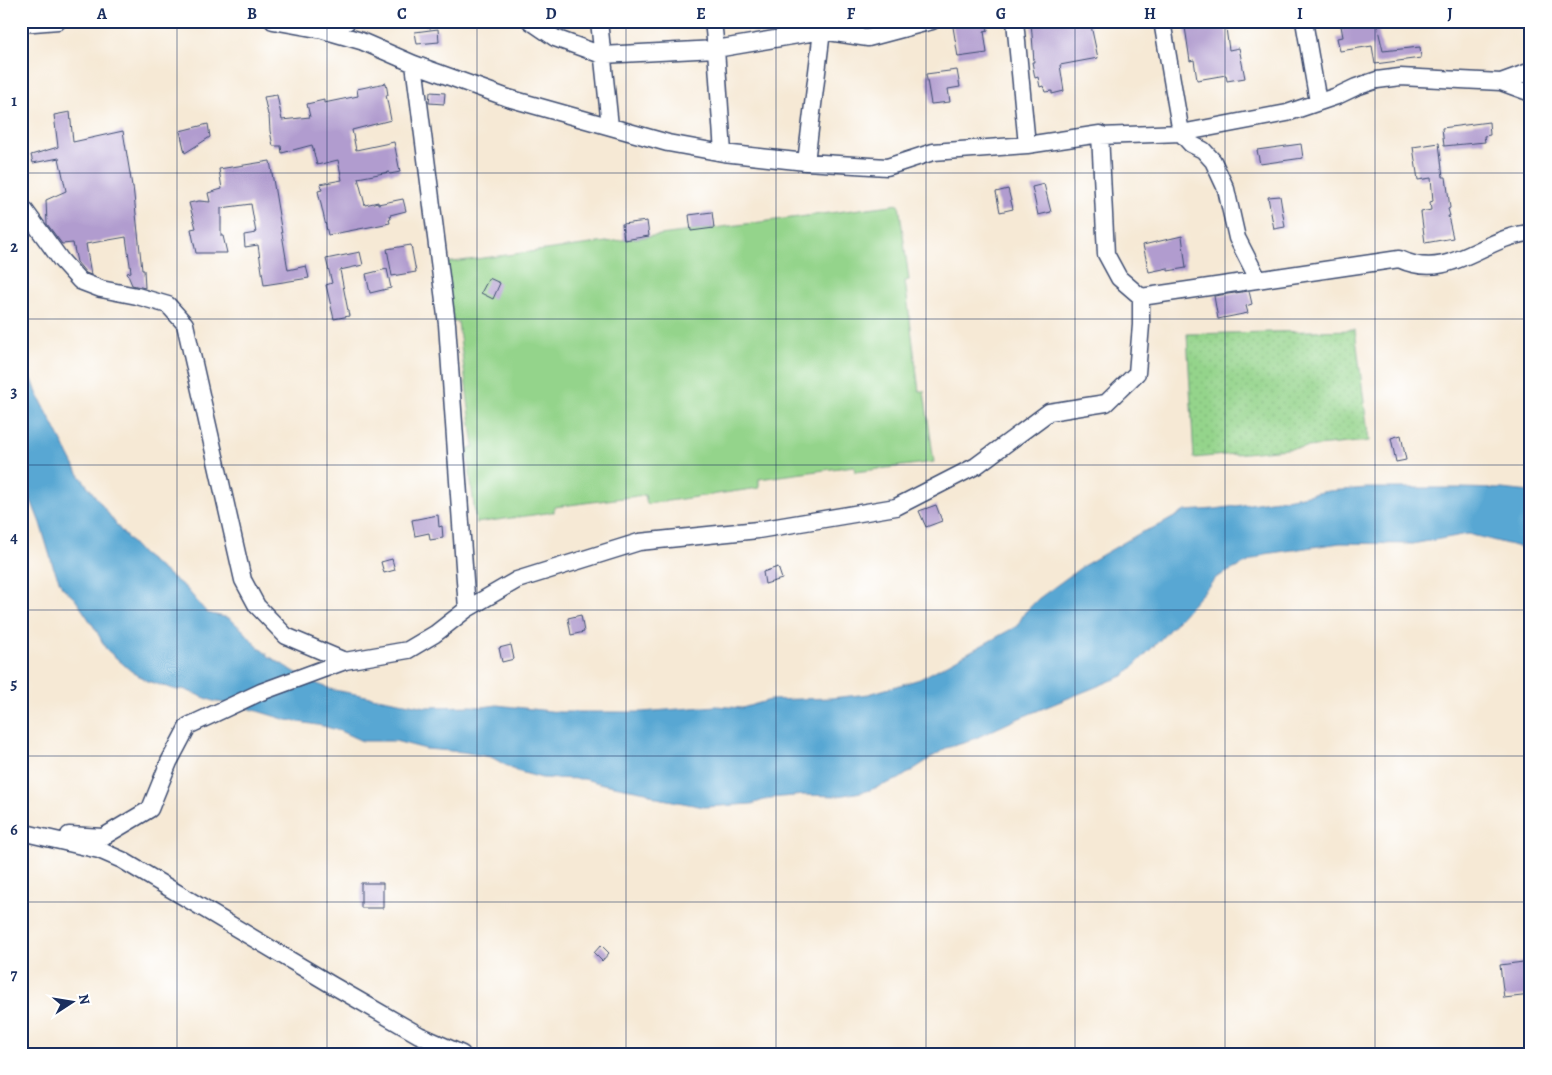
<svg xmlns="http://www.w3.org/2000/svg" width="1552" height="1075" viewBox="0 0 1552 1075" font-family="Alegreya,serif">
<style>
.grass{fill:url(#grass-dots);stroke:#588274}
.pitch{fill:#94d48b;stroke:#588274}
.water{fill:#59a7d3;stroke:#3a6b98}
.building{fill:#b19ccf}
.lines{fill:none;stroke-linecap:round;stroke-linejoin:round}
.minor-casing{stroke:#3c4b70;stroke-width:19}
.minor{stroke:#fff;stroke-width:16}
.grid{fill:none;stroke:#1b2f5e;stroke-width:1;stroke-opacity:0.55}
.neatline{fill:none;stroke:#1b2f5e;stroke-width:2}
.grid-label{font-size:16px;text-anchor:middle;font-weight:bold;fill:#1b2f5e}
</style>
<defs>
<pattern id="grass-dots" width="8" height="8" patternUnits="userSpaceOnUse" patternTransform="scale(1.25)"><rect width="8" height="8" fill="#94d48b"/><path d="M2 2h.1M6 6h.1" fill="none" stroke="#7fb67a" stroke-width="1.8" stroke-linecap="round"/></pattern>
</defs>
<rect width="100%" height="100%" fill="#fff"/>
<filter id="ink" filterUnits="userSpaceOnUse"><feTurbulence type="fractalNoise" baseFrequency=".02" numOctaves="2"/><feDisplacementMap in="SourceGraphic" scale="10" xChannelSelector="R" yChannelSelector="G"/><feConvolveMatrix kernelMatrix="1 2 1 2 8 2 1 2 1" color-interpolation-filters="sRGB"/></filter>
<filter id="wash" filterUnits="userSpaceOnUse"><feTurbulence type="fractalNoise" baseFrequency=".0096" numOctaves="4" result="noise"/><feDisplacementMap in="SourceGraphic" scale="20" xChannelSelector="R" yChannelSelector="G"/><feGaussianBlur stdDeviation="1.12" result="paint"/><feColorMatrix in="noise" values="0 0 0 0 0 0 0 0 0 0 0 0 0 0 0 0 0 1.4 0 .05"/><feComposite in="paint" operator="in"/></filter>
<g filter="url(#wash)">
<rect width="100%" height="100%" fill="#f6e9d5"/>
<path class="grass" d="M1355 330 1369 441 1194 458 1187 334Z"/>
<path class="pitch" d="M899 204 909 280 905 281 919 391H924L934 462 855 472 854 466 759 479V488L647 504 645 495 554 507V512L476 523 467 449 474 447 458 322H453L445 263Z"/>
<path class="water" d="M21 364 32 379 37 393 78 473 122 532 142 554 186 588 207 613 229 618 244 631 256 645 270 657 312 682 334 690 426 707 472 706 482 707 497 705 559 712H642L716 706 742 708 770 700 831 698 869 694 920 679 1017 626 1025 612 1038 599 1083 566 1142 532 1160 525 1185 511 1215 509 1291 498 1328 491 1367 488H1460L1502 489 1531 492V550L1468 534 1412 544 1340 543 1265 554 1217 577 1159 641 1125 675 1017 719 967 742 946 748 899 779 867 791 838 796 805 795 770 798 752 804 704 807 657 798 646 792 603 784 584 779 542 778 516 771 491 757 463 752 426 749 395 741H362L340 731 323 726 287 720 244 707 213 701 183 689 177 690 147 681 131 671 106 649 96 630 75 599 62 587 53 566 40 523 21 475Z"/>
<g id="blocks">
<path class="building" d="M952 21H986L988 30 984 31 987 53 958 57Z
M1031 21H1090L1098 58 1060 65 1064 91 1052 94V91L1045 92 1043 86 1040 87 1038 77 1035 78 1032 62H1034Z
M1225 21 1229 50 1239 48 1245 78 1227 81 1226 75 1197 80 1194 60 1190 61 1185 27Z
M1376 21 1383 51 1420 47 1421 58 1375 64 1372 46 1340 51 1337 38 1343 37 1341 26Z
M438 29 439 42 417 44 415 32Z
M957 70 960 87 948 89 950 102 931 104 926 74Z
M386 83 388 95H386L391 120 352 130 356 150 394 142 400 172 390 174 389 172 358 178 365 205 378 202V204L403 199 406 211 390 215 391 219H389L390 223 328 235 318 191 322 190 320 184 342 180 338 160 317 165 312 145 282 153 281 146H273L270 131 269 115H268L264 97 277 95 282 120 310 117 307 104 324 100V103L358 96 357 89Z
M430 92 445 93 444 104 429 103Z
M70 112 73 142 123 131 132 186H133L142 270H144L145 288 132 285 127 273 131 272 126 237 86 244 91 275 86 273 77 262 73 243 62 244 47 224 46 200 66 191 59 158 33 163 31 155 58 147 54 115Z
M1489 122 1490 135 1484 136 1485 142 1444 146 1442 128Z
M208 124 210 137 185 153 180 131Z
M1439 143 1443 177H1446L1450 208 1448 209 1450 216H1448L1453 238 1425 243 1421 212 1431 210 1430 202 1433 201 1431 178 1418 180 1413 147Z
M1301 144 1303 158 1260 164 1257 150Z
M270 161 288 270 306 266 309 278 264 285 258 245 245 247 244 235 256 233 251 204 221 208V236H223L227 253H196L191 229 196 228 189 203 199 201 210 202 208 193 222 189 219 169Z
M1044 184 1051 212 1038 215 1032 187Z
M1008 189 1013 209 1000 212 996 192Z
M1280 196 1285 227 1274 229 1268 197Z
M712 212 714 228 691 231 689 215Z
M647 221 649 236 624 240 622 224Z
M1182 236 1186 268 1168 271V268L1149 272 1143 245Z
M411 245 416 272 392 276 387 249Z
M360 252 363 265 340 270 349 316 334 319 326 285 332 283 326 259Z
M387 269 391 288 370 293 366 274Z
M489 278 500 283 493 299 481 293Z
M1249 291 1252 304 1246 306 1248 313 1218 319 1214 296Z
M1401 435 1406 460 1396 462 1391 438Z
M936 505 942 521 926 527 919 511Z
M438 515 439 527 442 526 443 538 430 540 429 533 415 536 412 520Z
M392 559 395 570 384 573 381 562Z
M778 567 782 579 765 584 763 572Z
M581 615 584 632 571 635 568 618Z
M511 645 514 659 502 662 499 648Z
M361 883H383V908H361Z
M601 945 609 953 602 961 594 953Z
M1531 961V995L1504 998 1500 965Z"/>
</g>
</g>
<g filter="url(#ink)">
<use href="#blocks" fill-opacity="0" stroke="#3c4b70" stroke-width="1"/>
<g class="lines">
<g class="minor-casing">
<path id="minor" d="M273 21 323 30 361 41 414 64 508 98 668 143 723 153 806 162 887 167 933 152 1027 145 1100 134V136L1181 133 1287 113 1337 96 1356 87 1377 80 1400 77 1501 82 1531 71
M530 21 555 38 602 55 716 49 822 31 868 38 932 21
M599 21 610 126
M713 21 716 49 723 153
M1015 21 1027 145
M1162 21 1181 133 1191 144 1203 150 1213 161 1226 189 1237 238 1258 279
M1304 21 1318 102
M21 24 58 21
M329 32 348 21
M414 64 447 324 467 609
M1501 82 1531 93
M1100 134 1106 254 1119 278 1141 297 1399 259C1451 283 1483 236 1531 233
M806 162 822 31 821 21
M21 205 61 260 80 281 101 289 137 296 168 305 185 324 243 580 257 606 286 636 345 661 408 650 435 634 467 609 517 580 639 542 758 530 896 507 976 466 1049 412 1106 403 1137 373 1141 325V297
M21 832 99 850 122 860 332 985 419 1035 462 1054
M69 835 103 837 150 809 169 762 188 726 261 692 345 661"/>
</g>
<use href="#minor" class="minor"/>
</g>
</g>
<path class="grid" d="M177 21V1054M327 21V1054M477 21V1054M626 21V1054M776 21V1054M926 21V1054M1075 21V1054M1225 21V1054M1375 21V1054M21 173H1531M21 319H1531M21 465H1531M21 610H1531M21 756H1531M21 902H1531"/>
<rect width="1552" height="1075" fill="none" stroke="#fff" stroke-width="55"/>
<g transform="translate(72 1002) rotate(78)" stroke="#ffffff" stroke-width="4" paint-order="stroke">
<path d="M0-4L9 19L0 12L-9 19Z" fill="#1b2f5e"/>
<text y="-8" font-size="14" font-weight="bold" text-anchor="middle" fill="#1b2f5e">N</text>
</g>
<rect x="28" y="28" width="1496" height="1020" class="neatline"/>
<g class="grid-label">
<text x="102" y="19">A</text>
<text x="252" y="19">B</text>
<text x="402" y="19">C</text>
<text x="551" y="19">D</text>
<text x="701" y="19">E</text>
<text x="851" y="19">F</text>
<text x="1001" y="19">G</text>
<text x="1150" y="19">H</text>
<text x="1300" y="19">I</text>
<text x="1450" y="19">J</text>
<text x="14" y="106">1</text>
<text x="14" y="252">2</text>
<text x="14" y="397">3</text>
<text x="14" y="543">4</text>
<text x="14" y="689">5</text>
<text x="14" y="835">6</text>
<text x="14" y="980">7</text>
</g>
</svg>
